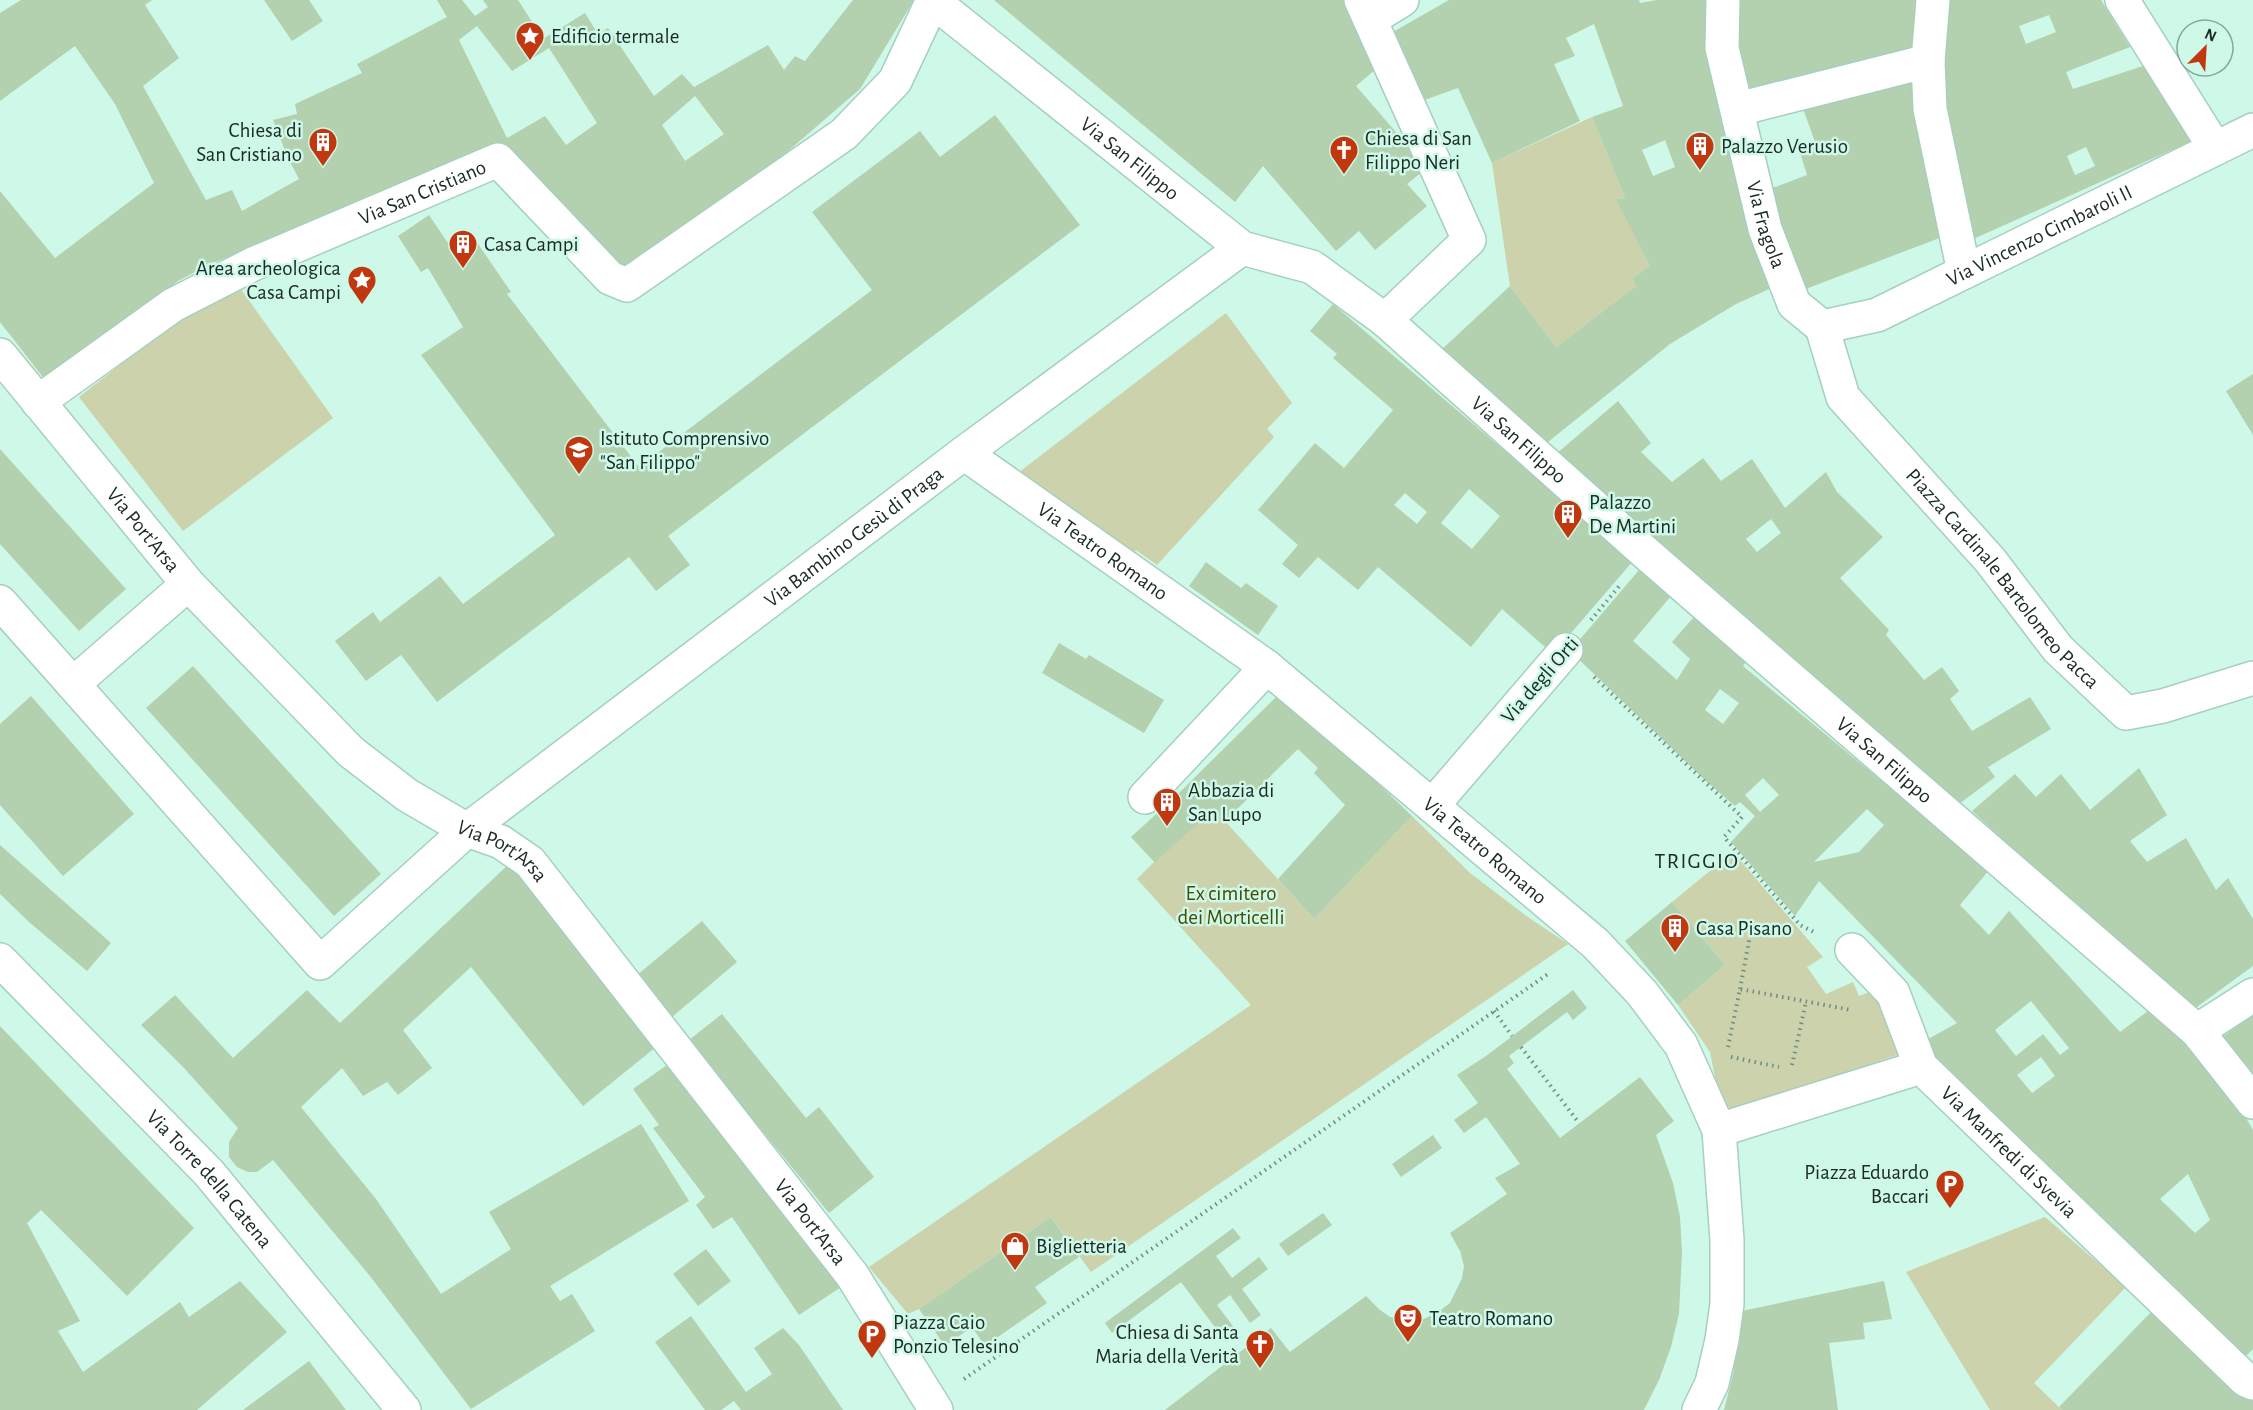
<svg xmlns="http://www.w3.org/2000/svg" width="2253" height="1410" viewBox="0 0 2253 1410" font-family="'Alegreya Sans',sans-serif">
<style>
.green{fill:#ccd2ac}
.building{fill:#b3d1af;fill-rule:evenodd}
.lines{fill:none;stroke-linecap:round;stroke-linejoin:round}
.minor-casing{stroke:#a6cfbf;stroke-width:36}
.path{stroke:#708c81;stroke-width:4;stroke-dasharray:1.5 4.5;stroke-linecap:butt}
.minor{stroke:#fff;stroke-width:33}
.labels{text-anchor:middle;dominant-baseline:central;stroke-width:5;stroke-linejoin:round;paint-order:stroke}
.poi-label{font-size:21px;fill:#1a2a24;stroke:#cef8e7;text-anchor:start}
.street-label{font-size:21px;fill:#1a2a24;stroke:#cef8e7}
.park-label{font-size:21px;fill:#464c05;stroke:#cef8e7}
.neighbourhood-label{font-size:22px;letter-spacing:1.5px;fill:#1a2a24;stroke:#cef8e7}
</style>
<rect width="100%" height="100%" fill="#cef8e7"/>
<path class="green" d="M1592 117 1625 198 1617 199 1650 266 1632 278 1636 286 1556 347 1510 286 1492 163Z
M240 288 333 418 183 531 79 397 166 329Z
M1226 313 1292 403 1267 429 1274 437 1157 565 1136 550 1131 557 1018 473Z
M1214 809 1314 919 1412 816 1470 873 1525 915 1568 944 1091 1272 1051 1217 919 1309 908 1314 869 1267 1251 1005 1137 879 1154 862 1131 837 1200 821Z
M1733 852 1823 957 1807 967 1826 994 1853 982 1859 996 1875 990 1903 1053 1735 1111 1720 1101 1710 1052 1678 1005 1725 965 1672 902Z
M2045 1217 2126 1287 2034 1383 2062 1410H1990L1906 1272Z"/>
<path class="building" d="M21 0H152L145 5 179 58 143 86 206 200 232 190 242 211 299 179 288 158 273 120 297 114 295 104 362 73 357 64 447 17 437 0H462L475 16 488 7 483 0H518L543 39 585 13 598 34 608 28 654 96 682 74 694 87 768 45 784 70 795 56 805 61 853 0H914L860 89 787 152 675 241 621 275 498 144 367 196 322 221 210 264 178 281 49 385 0 322V191L55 258 154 183 115 104 75 46 0 101V13ZM477 26 512 71 549 48 597 123 566 145 545 116 507 138 459 40ZM695 96 724 134 685 161 662 125Z
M264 0H309L323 21 292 41Z
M994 0H1345L1376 69 1356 86 1427 168 1407 184 1427 206 1375 250 1359 231 1336 251 1263 166 1235 202Z
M1449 0H1639L1640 3 1657 0H1706L1710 48 1776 286 1736 304 1670 344 1543 446 1438 353 1510 286 1556 347 1636 286 1632 278 1650 266 1616 199 1625 198 1592 117 1623 106 1594 24 1566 38 1575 56 1554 64 1580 121 1492 163 1458 88 1419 102 1386 36ZM1665 140 1675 167 1653 176 1642 150Z
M1731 0H1923L1920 54 1741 95Z
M1945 0H2101L2130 47 2066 72 2073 89 2155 62 2198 138 1969 241 1935 103ZM2049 15 2056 32 2026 44 2019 26ZM2086 147 2095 166 2075 175 2067 156Z
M1924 75 1950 234 1803 290 1767 190 1807 175 1799 149 1815 142 1801 103Z
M995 115 1080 225 668 536 690 565 656 591 629 557 437 702 401 655 366 681 335 641 373 612 380 622 440 576 463 604 555 535 421 355 463 327 428 268 421 272 398 236 429 215 454 252 474 238 511 292 507 294 639 467 872 290 812 212 920 131 940 157Z
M1333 304 1633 561 1553 654 1502 609 1471 647 1378 567 1358 590 1318 557 1299 578 1282 564 1298 545 1258 510 1315 443 1344 468 1393 410 1333 358 1337 354 1310 331ZM1469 489 1500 516 1472 549 1441 523ZM1405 493 1427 512 1417 524 1394 505Z
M2253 374V435L2226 391Z
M1618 401 1651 443 1641 452 1672 482 1703 458 1721 481 1752 459 1785 508 1826 472 1837 492 1883 537 1840 578 1889 630 1886 635 1924 680 1942 667 1959 691 1950 699 1972 731 2030 697 2051 729 1988 767 1995 777 1955 807 1555 455ZM1771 519 1781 533 1757 552 1746 539Z
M0 449 126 589 79 631 0 544Z
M1206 562 1241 588 1246 583 1278 606 1258 635 1189 586Z
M1645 563 1677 589 1633 641 1677 680 1690 659 1672 642 1700 610 1751 656 1743 666 1989 870 1960 905 1989 935 2009 911 2120 1032 2152 1008 2199 1056 2236 1101 2253 1130V1349L2240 1362 2148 1273 1921 1043 1957 1023 1819 881 1795 916 1731 842 1755 816 1740 802 1735 806 1708 783 1570 651ZM1720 689 1739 703 1723 724 1705 710ZM1763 778 1779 795 1760 812 1745 795ZM1867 809 1884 825 1859 852 1814 862ZM2031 1001 2069 1048 2060 1055 2043 1034 2016 1056 1995 1030ZM2041 1057 2055 1076 2032 1093 2017 1075ZM2188 1174 2210 1220 2195 1233 2160 1199Z
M1059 643 1086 659 1089 655 1164 700 1144 733 1042 673Z
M193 666 381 874 334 916 146 708Z
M1282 691 1412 816 1314 919 1278 879 1345 805 1314 773 1318 768 1298 749 1225 821 1214 809 1155 862 1131 837 1176 796Z
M31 696 134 814 63 876 0 805V724Z
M2139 768 2167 815 2130 841 2147 862 2186 838 2216 890 2228 878 2253 919V966L2190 1012 1972 811 2015 774 2036 797 2061 774 2090 810Z
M0 845 111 943 87 971 29 922 0 894Z
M510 863 656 1047 583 1106 471 967 403 1030 432 1068 398 1095 387 1082 363 1096 342 1068 301 1107 376 1199 441 1294 511 1249 489 1212 641 1124 689 1201 550 1286 560 1301 572 1294 595 1331 471 1409 370 1276 273 1160 257 1172H248L237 1167 229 1157V1142L238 1128 184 1068 141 1025 175 995 233 1058 307 990 340 1023Z
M1672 902 1725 965 1678 1005 1625 941Z
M702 921 737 962 672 1017 637 975Z
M1573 990 1587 1008 1573 1020 1567 1012 1509 1056 1514 1063 1507 1069 1560 1138 1640 1077 1674 1121 1656 1135 1673 1183 1680 1217 1682 1252 1679 1314 1671 1347 1659 1380 1644 1410H1165L1271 1328 1290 1352 1366 1296 1380 1310 1390 1317 1409 1321 1424 1319 1438 1312 1450 1303 1462 1278 1464 1266 1460 1251 1450 1233 1507 1194 1495 1178 1520 1164 1486 1117 1464 1133 1454 1120 1478 1103 1457 1075 1486 1056Z
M722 1014 806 1118 819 1107 874 1177 829 1213 689 1040Z
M2253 1015V1088L2218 1040Z
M0 1026 194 1228 127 1296 41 1210 27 1223 80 1321 58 1331 83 1372 180 1302 189 1317 240 1281 287 1332 197 1410H0Z
M674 1060 841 1287 799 1315 732 1217 713 1229 696 1205 705 1197 653 1128 659 1125 633 1089Z
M1433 1135 1442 1148 1401 1177 1392 1164Z
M1323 1213 1332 1225 1288 1256 1279 1244Z
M1051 1217 1079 1257 1035 1287 1047 1303 985 1346 972 1327 945 1346 919 1309Z
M1233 1228 1241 1238 1216 1256 1232 1278 1259 1257 1268 1269 1242 1289 1261 1315 1250 1323 1230 1295 1217 1305 1238 1333 1226 1342 1181 1282 1112 1333 1105 1323Z
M706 1249 731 1281 698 1306 673 1274Z
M1884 1281 1892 1319 1863 1323 1865 1339 1829 1343 1838 1410H1724L1734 1370 1737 1312Z
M2153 1310 2243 1389 2253 1400V1410H2062L2059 1407Z
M691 1316 746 1392 772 1374 754 1348 783 1328 799 1345 843 1410H741L734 1401 721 1410H705L655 1342Z
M309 1361 346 1410H243Z"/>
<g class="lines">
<g class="minor-casing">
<g id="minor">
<path d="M1361 0 1469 240 1385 320"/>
<path id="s1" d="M1723 0 1722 48 1765 229 1794 304 1822 327"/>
<path d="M1933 0 1928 61 1930 109 1964 272"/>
<path d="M2122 0 2215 148"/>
<path id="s2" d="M933 1 1242 248 1312 267 1385 320 1647 554 2197 1031 2253 1102"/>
<path d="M1371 19 1402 0"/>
<path d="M1738 109 1928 61"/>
<path id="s3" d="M1822 327 1843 397 1990 560 2058 649 2126 713 2163 706 2253 678"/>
<path id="s4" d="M1822 327 1877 315 2253 130"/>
<path id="s5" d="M0 355 188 584 351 752 407 795 467 830 501 842 530 862 852 1275 936 1410"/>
<path id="s6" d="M38 402 173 305 253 264 498 160 610 278 627 285 844 134 895 81 933 0"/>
<path id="s7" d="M964 453 1267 667 1595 943 1642 993 1681 1045 1719 1130 1727 1240V1304L1722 1340 1712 1383 1699 1410"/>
<path id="s8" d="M0 602 320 963 467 830 964 453 1242 248"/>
<path d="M73 684 188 584"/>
<path d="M1145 797 1267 667"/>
<path d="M1432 806 1566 650"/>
<path d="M1852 950 1893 993 1921 1067"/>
<path id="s9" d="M0 960 209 1173 404 1410"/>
<path d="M2197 1031 2253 995"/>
<path id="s10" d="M1719 1130 1921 1067 2246 1380 2253 1383"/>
</g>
</g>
<path class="path" d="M1591 620 1621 584
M1594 677 1742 817 1724 837 1800 925 1816 933
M1740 989 1752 925 1792 933
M1494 1011 1512 1036
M1521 1047 1579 1123
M1728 1047 1740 989 1851 1010
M1731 1057 1779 1067
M1792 1065 1806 1002
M964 1379 1548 974"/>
<use href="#minor" class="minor"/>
</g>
<defs>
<g id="sight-pin" transform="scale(1.5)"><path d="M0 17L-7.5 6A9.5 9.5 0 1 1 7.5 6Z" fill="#c13810" stroke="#cef8e7"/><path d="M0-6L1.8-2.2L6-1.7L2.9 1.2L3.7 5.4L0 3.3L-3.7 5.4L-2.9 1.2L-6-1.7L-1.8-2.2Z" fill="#fff"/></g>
<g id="building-pin" transform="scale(1.5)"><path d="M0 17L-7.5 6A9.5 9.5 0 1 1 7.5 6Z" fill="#c13810" stroke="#cef8e7"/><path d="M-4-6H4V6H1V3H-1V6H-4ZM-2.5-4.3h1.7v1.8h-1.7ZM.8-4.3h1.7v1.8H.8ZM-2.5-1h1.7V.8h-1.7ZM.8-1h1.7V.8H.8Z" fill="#fff"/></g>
<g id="church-pin" transform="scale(1.5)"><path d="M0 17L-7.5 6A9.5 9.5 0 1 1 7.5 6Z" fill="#c13810" stroke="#cef8e7"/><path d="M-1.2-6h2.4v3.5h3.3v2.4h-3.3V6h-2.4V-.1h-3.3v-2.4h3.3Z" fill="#fff"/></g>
<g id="school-pin" transform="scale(1.5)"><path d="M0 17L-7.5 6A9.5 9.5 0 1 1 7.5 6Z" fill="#c13810" stroke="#cef8e7"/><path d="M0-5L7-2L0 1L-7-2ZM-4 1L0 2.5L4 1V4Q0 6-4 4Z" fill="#fff"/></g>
<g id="parking-pin" transform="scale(1.5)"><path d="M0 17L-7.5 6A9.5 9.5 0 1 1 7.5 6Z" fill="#c13810" stroke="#cef8e7"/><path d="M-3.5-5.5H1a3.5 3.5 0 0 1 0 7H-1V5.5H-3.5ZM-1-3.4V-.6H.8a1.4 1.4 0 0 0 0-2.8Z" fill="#fff"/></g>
<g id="shop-pin" transform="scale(1.5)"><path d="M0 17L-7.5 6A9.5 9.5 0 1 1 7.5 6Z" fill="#c13810" stroke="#cef8e7"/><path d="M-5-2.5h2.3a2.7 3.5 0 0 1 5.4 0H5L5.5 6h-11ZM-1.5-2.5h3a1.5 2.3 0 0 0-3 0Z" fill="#fff"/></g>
<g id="theatre-pin" transform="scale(1.5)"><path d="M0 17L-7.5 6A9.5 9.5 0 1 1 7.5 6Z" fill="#c13810" stroke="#cef8e7"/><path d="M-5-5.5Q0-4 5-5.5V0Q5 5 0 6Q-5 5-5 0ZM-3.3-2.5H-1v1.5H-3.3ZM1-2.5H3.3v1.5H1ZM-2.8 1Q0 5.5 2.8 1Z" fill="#fff"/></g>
</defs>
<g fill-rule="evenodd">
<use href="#sight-pin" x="530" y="36"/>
<use href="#building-pin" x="323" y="142"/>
<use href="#building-pin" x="1700" y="146"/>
<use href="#church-pin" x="1344" y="150"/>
<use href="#building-pin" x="463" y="244"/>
<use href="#sight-pin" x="362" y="280"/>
<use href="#school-pin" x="579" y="450"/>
<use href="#building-pin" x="1568" y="514"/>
<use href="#building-pin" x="1167" y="802"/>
<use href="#building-pin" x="1675" y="928"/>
<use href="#parking-pin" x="1950" y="1184"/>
<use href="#shop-pin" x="1015" y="1246"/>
<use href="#theatre-pin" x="1408" y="1318"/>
<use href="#parking-pin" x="872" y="1334"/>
<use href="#church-pin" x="1260" y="1344"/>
</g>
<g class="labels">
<g class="poi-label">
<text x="551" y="36">Edificio termale</text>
<text x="302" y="130" text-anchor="end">Chiesa di<tspan x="302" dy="24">San Cristiano</tspan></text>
<text x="1365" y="138">Chiesa di San<tspan x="1365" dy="24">Filippo Neri</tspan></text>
<text x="1721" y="146">Palazzo Verusio</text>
<text x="484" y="244">Casa Campi</text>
<text x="341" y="268" text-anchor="end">Area archeologica<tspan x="341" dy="24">Casa Campi</tspan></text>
<text x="600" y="438">Istituto Comprensivo<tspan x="600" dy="24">"San Filippo"</tspan></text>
<text x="1589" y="502">Palazzo<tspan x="1589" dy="24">De Martini</tspan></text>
<text x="1188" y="790">Abbazia di<tspan x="1188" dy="24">San Lupo</tspan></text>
<text x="1696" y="928">Casa Pisano</text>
<text x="1929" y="1172" text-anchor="end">Piazza Eduardo<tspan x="1929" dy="24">Baccari</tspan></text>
<text x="1036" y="1246">Biglietteria</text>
<text x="1429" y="1318">Teatro Romano</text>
<text x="893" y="1322">Piazza Caio<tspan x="893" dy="24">Ponzio Telesino</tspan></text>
<text x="1239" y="1332" text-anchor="end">Chiesa di Santa<tspan x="1239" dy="24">Maria della Verità</tspan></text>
</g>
<g class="street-label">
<text stroke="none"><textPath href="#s2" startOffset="252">Via San Filippo</textPath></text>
<text stroke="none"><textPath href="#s6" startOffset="440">Via San Cristiano</textPath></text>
<text stroke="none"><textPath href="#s1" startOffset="230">Via Fragola</textPath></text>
<text stroke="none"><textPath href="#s4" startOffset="237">Via Vincenzo Cimbaroli II</textPath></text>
<text stroke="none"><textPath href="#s2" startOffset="738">Via San Filippo</textPath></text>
<text stroke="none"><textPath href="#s5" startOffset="226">Via Port'Arsa</textPath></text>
<text stroke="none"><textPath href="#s8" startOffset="1166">Via Bambino Gesù di Praga</textPath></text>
<text stroke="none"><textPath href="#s7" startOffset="170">Via Teatro Romano</textPath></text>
<text stroke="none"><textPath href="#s3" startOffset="315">Piazza Cardinale Bartolomeo Pacca</textPath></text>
<text transform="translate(1540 680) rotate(-49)">Via degli Orti</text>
<text stroke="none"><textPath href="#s2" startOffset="1224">Via San Filippo</textPath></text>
<text stroke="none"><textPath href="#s7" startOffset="656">Via Teatro Romano</textPath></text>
<text stroke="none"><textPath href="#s5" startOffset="712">Via Port'Arsa</textPath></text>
<text stroke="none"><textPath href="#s10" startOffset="334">Via Manfredi di Svevia</textPath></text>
<text stroke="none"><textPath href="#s9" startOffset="303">Via Torre della Catena</textPath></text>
<text stroke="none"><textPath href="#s5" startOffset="1198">Via Port'Arsa</textPath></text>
</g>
<g class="park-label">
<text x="1231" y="893">Ex cimitero<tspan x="1231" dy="24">dei Morticelli</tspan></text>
</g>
<g class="neighbourhood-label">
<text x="1697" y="861">TRIGGIO</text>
</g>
</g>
<g transform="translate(2205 48) rotate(24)"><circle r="28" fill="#cef8e7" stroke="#86a699" stroke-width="1.5"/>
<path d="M0-4.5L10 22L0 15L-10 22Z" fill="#c13810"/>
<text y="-9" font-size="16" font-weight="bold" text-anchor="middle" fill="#1a2a24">N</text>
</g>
</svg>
